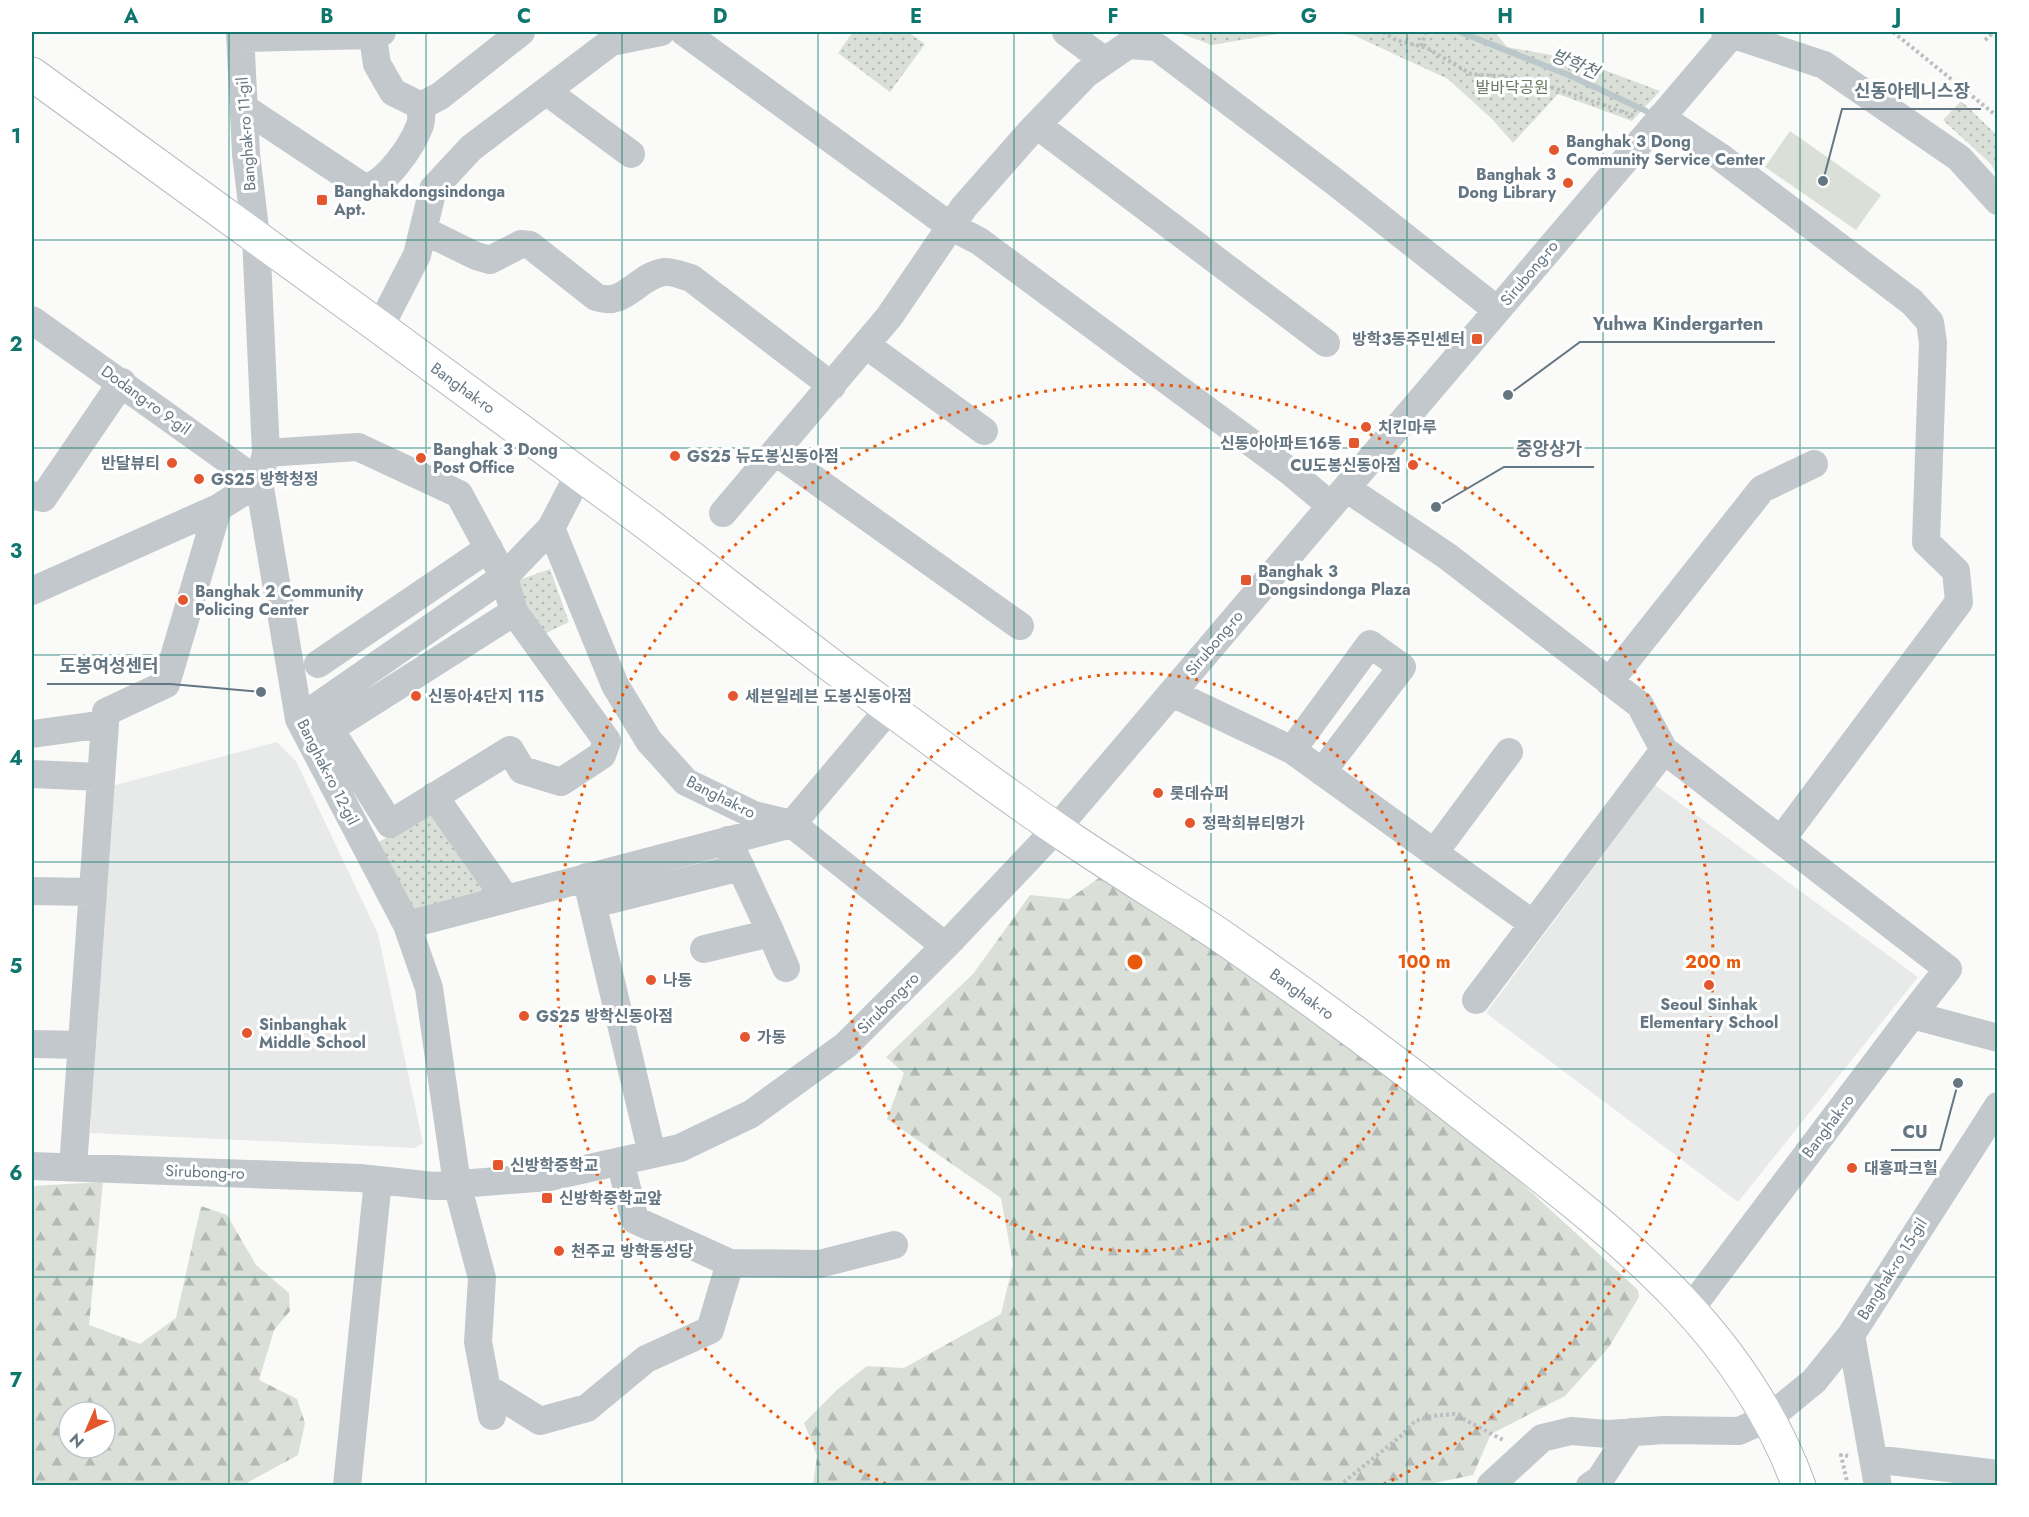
<svg xmlns="http://www.w3.org/2000/svg" width="2029" height="1517" viewBox="0 0 2029 1517" font-family="Jost,'Noto Sans KR',sans-serif">
<style>
.built{fill:#e8e9e9}
.green{fill:#dadfd7}
.forest{fill:url(#forest-firs);fill-rule:evenodd}
.park{fill:url(#park-dots)}
.lines{fill:none;stroke-linecap:round;stroke-linejoin:round}
.stream{stroke:#bbc7cb;stroke-width:6}
.major-casing{stroke:#b5babe;stroke-width:35}
.path{stroke:#bbbfc2;stroke-width:4;stroke-dasharray:3 3;stroke-linecap:butt}
.minor{stroke:#c3c8cc;stroke-width:28}
.major{stroke:#fff;stroke-width:33}
.grid{fill:none;stroke:#0f766e;stroke-width:1.5;stroke-opacity:0.55}
.ring{fill:none;stroke:#e8590c;stroke-width:3;stroke-dasharray:3 6}
.poi-dot{fill:#e4572e;stroke:#fff;stroke-width:2}
.labels{text-anchor:middle;dominant-baseline:central;stroke-width:6;stroke-linejoin:round;paint-order:stroke}
.park-label{font-size:16px;fill:#687a64;stroke:#fff}
.street-label{font-size:16px;fill:#657683;stroke:#fff}
.poi-label{font-size:16px;font-weight:bold;fill:#657683;stroke:#fff;text-anchor:start}
.water-label{font-size:18px;font-style:italic;fill:#60757c;stroke:#fff}
.centre{fill:#e8590c;stroke:#fff;stroke-width:3}
.ring-label{font-size:18px;text-anchor:middle;font-weight:bold;fill:#e8590c;stroke:#fff;stroke-width:6;stroke-linejoin:round;paint-order:stroke}
.leader{fill:none;stroke:#657683;stroke-width:2}
.callout-dot{fill:#657683;stroke:#fff;stroke-width:2}
.callout-label{font-size:18px;text-anchor:middle;font-weight:bold;fill:#657683;stroke:#fff;stroke-width:6;stroke-linejoin:round;paint-order:stroke}
.neatline{fill:none;stroke:#0f766e;stroke-width:2}
.grid-label{font-size:20px;text-anchor:middle;font-weight:bold;fill:#0f766e}
</style>
<defs>
<pattern id="forest-firs" width="22" height="20" patternUnits="userSpaceOnUse" patternTransform="scale(1.5)"><rect width="22" height="20" fill="#dadfd7"/><path d="M5 1l3.5 6h-7zM16 11l3.5 6h-7z" fill="#b4b9b4"/></pattern>
<pattern id="park-dots" width="8" height="8" patternUnits="userSpaceOnUse" patternTransform="scale(1.5)"><rect width="8" height="8" fill="#dadfd7"/><path d="M2 2h.1M6 6h.1" fill="none" stroke="#b4b9b4" stroke-width="1.8" stroke-linecap="round"/></pattern>
</defs>
<rect width="100%" height="100%" fill="#fafaf8"/>
<path class="built" d="M277 742 296 761 378 934 423 1143 415 1148 90 1133 108 787Z
M1655 785 1918 977 1738 1202 1486 1013Z"/>
<path class="green" d="M1790 131 1881 195 1856 230 1765 167Z"/>
<path class="forest" d="M1102 876 1193 931 1392 1079 1494 1158 1638 1290 1639 1297 1609 1347 1565 1396 1491 1434 1473 1475 1425 1485H813L817 1456 804 1423 838 1389 867 1366 904 1368 1001 1314 1013 1264 1001 1198 887 1119 904 1073 886 1057 973 974 1030 895 1069 899Z
M103 1182 89 1325 140 1344 176 1318 201 1206 227 1215 256 1265 289 1293 290 1311 274 1330 259 1380 297 1399 305 1423 298 1455 243 1485 32 1486V1186ZM69 1412H105V1448H69Z"/>
<path class="park" d="M853 32H908L925 44 890 92 838 53Z
M1176 32H1289L1212 45Z
M1312 32H1495L1507 47 1578 60 1660 91 1632 121 1558 94 1513 143 1492 119 1448 79 1353 35Z
M1961 101 1997 135V175L1991 164 1943 120Z
M550 569 569 622 542 635 522 610 516 581Z
M433 809 493 895 413 915 374 845Z"/>
<g class="lines">
<path class="stream" d="M1460 32 1571 76 1646 111"/>
<g class="major-casing">
<path id="major" d="M32 74C235 222 440 370 642 520 727 584 810 652 897 714 949 752 1001 791 1055 828 1108 865 1164 898 1218 934 1309 997 1398 1063 1485 1132 1613 1233 1741 1326 1799 1486"/>
</g>
<path class="path" d="M1383 32 1396 40 1427 48 1471 74 1509 77 1548 86 1635 116
M1893 32 1998 117
M1985 40 1994 32
M1421 46 1426 32
M1339 1486 1402 1435 1415 1421 1432 1416 1454 1414 1505 1441
M1848 1486 1841 1455 1850 1456"/>
<path class="minor" d="M240 32 246 154 256 237 266 453 259 482 299 719 407 925 429 988 457 1184 482 1278 478 1342 492 1416
M372 32 377 64 393 92 421 106 440 96 521 32
M684 32 950 226 979 241 1292 473 1331 506
M1066 32 1105 61
M1725 32 1824 65 1959 158 1998 201
M240 38 372 35 382 32
M546 91 631 154
M244 108 363 187C384 189 413 144 420 125 422 120 421 112 421 106
M1661 117 1719 156 1912 302 1930 322 1933 343 1926 542 1956 571 1959 602 1781 840
M1037 125 1326 343
M423 230 476 256 490 260 521 244 530 245 596 297C625 308 637 276 664 272 672 271 683 276 691 278L832 386
M32 320 259 482 218 508 166 684 106 712 105 724 32 734
M380 327 417 255 433 189 471 148 611 42 661 32
M866 345 984 431
M776 452 1020 626
M266 453 358 447 459 494 504 577 514 612 607 741 602 755 561 782 522 770 510 750 390 824 330 729 514 612
M1346 488 1447 556 1640 705 1664 750 1948 969 1912 1015
M32 495 43 498 122 382
M723 513 889 317 964 207 1030 132 1086 74 1128 45 1157 47 1339 185 1497 310
M551 528 615 685 649 741 686 782 754 815 792 824 945 946
M32 591 218 508
M318 664 489 548
M1609 682 1762 489 1814 464
M1172 693 1292 750 1533 924
M299 719 504 577 551 528 579 474
M1292 750 1370 644 1402 667 1322 772
M32 774 100 777
M434 796 506 899
M1434 853 1509 752
M586 877 652 1154
M32 891 92 892
M610 900 741 867
M407 925 792 824 889 709
M771 933 786 968
M704 949 771 933 728 840
M1476 1000 1664 750
M32 1044 82 1045
M620 1161 635 1220 730 1263 819 1264 894 1245
M32 1166 360 1178 434 1186 549 1177 680 1148 751 1114 846 1045 953 938 1056 829 1734 32
M73 1167 105 724
M1691 1308 1912 1015 1998 1038
M1851 1335 1878 1486
M487 1388 540 1421 587 1408 646 1359 710 1330 730 1263
M1874 1459 1998 1474
M1491 1485 1542 1438 1571 1431 1608 1434 1664 1430 1739 1431 1770 1417 1814 1381 1851 1335 1998 1106
M347 1486 378 1180
M1590 1486 1600 1479 1631 1432"/>
<use href="#major" class="major"/>
</g>
<path class="grid" d="M229 32V1486M426 32V1486M622 32V1486M818 32V1486M1014 32V1486M1211 32V1486M1407 32V1486M1603 32V1486M1800 32V1486M32 240H1998M32 448H1998M32 655H1998M32 862H1998M32 1069H1998M32 1277H1998"/>
<g class="ring">
<circle cx="1135" cy="962" r="289"/>
<path d="M886 1484A578 578 0 1 1 1384 1484"/>
</g>
<g class="poi-dot">
<circle cx="1554" cy="150" r="6"/>
<circle cx="1568" cy="183" r="6"/>
<rect x="316" y="194" width="12" height="12" rx="3"/>
<rect x="1471" y="333" width="12" height="12" rx="3"/>
<circle cx="1366" cy="427" r="6"/>
<rect x="1348" y="437" width="12" height="12" rx="3"/>
<circle cx="675" cy="456" r="6"/>
<circle cx="421" cy="458" r="6"/>
<circle cx="172" cy="463" r="6"/>
<circle cx="1413" cy="465" r="6"/>
<circle cx="199" cy="479" r="6"/>
<rect x="1240" y="574" width="12" height="12" rx="3"/>
<circle cx="183" cy="600" r="6"/>
<circle cx="416" cy="696" r="6"/>
<circle cx="733" cy="696" r="6"/>
<circle cx="1158" cy="793" r="6"/>
<circle cx="1190" cy="823" r="6"/>
<circle cx="651" cy="980" r="6"/>
<circle cx="1709" cy="985" r="6"/>
<circle cx="524" cy="1016" r="6"/>
<circle cx="247" cy="1033" r="6"/>
<circle cx="745" cy="1037" r="6"/>
<rect x="492" y="1159" width="12" height="12" rx="3"/>
<circle cx="1852" cy="1168" r="6"/>
<rect x="541" y="1192" width="12" height="12" rx="3"/>
<circle cx="559" cy="1251" r="6"/>
</g>
<g class="labels">
<g class="park-label">
<text x="1512" y="87">발바닥공원</text>
</g>
<g class="street-label">
<text transform="translate(246 134) rotate(-94)">Banghak-ro 11-gil</text>
<text transform="translate(1529 273) rotate(-50)">Sirubong-ro</text>
<text transform="translate(463 388) rotate(36)">Banghak-ro</text>
<text transform="translate(146 400) rotate(36)">Dodang-ro 9-gil</text>
<text transform="translate(1214 643) rotate(-50)">Sirubong-ro</text>
<text transform="translate(328 772) rotate(63)">Banghak-ro 12-gil</text>
<text transform="translate(721 797) rotate(27)">Banghak-ro</text>
<text transform="translate(1302 994) rotate(36)">Banghak-ro</text>
<text transform="translate(888 1003) rotate(-45)">Sirubong-ro</text>
<text transform="translate(1828 1126) rotate(-53)">Banghak-ro</text>
<text transform="translate(205 1172) rotate(2)">Sirubong-ro</text>
<text transform="translate(1892 1269) rotate(-58)">Banghak-ro 15-gil</text>
</g>
<g class="poi-label">
<text x="1566" y="141">Banghak 3 Dong<tspan x="1566" dy="18">Community Service Center</tspan></text>
<text x="1556" y="174" text-anchor="end">Banghak 3<tspan x="1556" dy="18">Dong Library</tspan></text>
<text x="334" y="191">Banghakdongsindonga<tspan x="334" dy="18">Apt.</tspan></text>
<text x="1465" y="339" text-anchor="end">방학3동주민센터</text>
<text x="1378" y="427">치킨마루</text>
<text x="1342" y="443" text-anchor="end">신동아아파트16동</text>
<text x="433" y="449">Banghak 3 Dong<tspan x="433" dy="18">Post Office</tspan></text>
<text x="687" y="456">GS25 뉴도봉신동아점</text>
<text x="160" y="463" text-anchor="end">반달뷰티</text>
<text x="1401" y="465" text-anchor="end">CU도봉신동아점</text>
<text x="211" y="479">GS25 방학청정</text>
<text x="1258" y="571">Banghak 3<tspan x="1258" dy="18">Dongsindonga Plaza</tspan></text>
<text x="195" y="591">Banghak 2 Community<tspan x="195" dy="18">Policing Center</tspan></text>
<text x="428" y="696">신동아4단지 115</text>
<text x="745" y="696">세븐일레븐 도봉신동아점</text>
<text x="1170" y="793">롯데슈퍼</text>
<text x="1202" y="823">정락희뷰티명가</text>
<text x="663" y="980">나동</text>
<text x="1709" y="1004" text-anchor="middle">Seoul Sinhak<tspan x="1709" dy="18">Elementary School</tspan></text>
<text x="536" y="1016">GS25 방학신동아점</text>
<text x="259" y="1024">Sinbanghak<tspan x="259" dy="18">Middle School</tspan></text>
<text x="757" y="1037">가동</text>
<text x="510" y="1165">신방학중학교</text>
<text x="1864" y="1168">대흥파크힐</text>
<text x="559" y="1198">신방학중학교앞</text>
<text x="571" y="1251">천주교 방학동성당</text>
</g>
<g class="water-label">
<text transform="translate(1575 64) rotate(23)">방학천</text>
</g>
</g>
<circle cx="1135" cy="962" r="9" class="centre"/>
<g class="ring-label">
<text x="1424" y="968">100 m</text>
<text x="1713" y="968">200 m</text>
</g>
<path class="leader" d="M1823 181L1842 109H1981M1508 395L1580 342H1775M1436 507L1504 467H1594M261 692L171 684H47M1958 1083L1940 1150H1891"/>
<g class="callout-dot">
<circle cx="1823" cy="181" r="6"/>
<circle cx="1508" cy="395" r="6"/>
<circle cx="1436" cy="507" r="6"/>
<circle cx="261" cy="692" r="6"/>
<circle cx="1958" cy="1083" r="6"/>
</g>
<g class="callout-label">
<text x="1912" y="97">신동아테니스장</text>
<text x="1678" y="330">Yuhwa Kindergarten</text>
<text x="1549" y="455">중앙상가</text>
<text x="109" y="672">도봉여성센터</text>
<text x="1915" y="1138">CU</text>
</g>
<rect width="2029" height="1517" fill="none" stroke="#ffffff" stroke-width="66"/>
<g transform="translate(87 1430) rotate(224)"><circle r="28" fill="#ffffff" stroke="#c1c8cd" stroke-width="1.5"/>
<path d="M0-4.5L10 22L0 15L-10 22Z" fill="#e4572e"/>
<text y="-9" font-size="16" font-weight="bold" text-anchor="middle" fill="#657683">N</text>
</g>
<rect x="33" y="33" width="1963" height="1451" class="neatline"/>
<g class="grid-label">
<text x="131" y="23">A</text>
<text x="327" y="23">B</text>
<text x="524" y="23">C</text>
<text x="720" y="23">D</text>
<text x="916" y="23">E</text>
<text x="1113" y="23">F</text>
<text x="1309" y="23">G</text>
<text x="1505" y="23">H</text>
<text x="1702" y="23">I</text>
<text x="1898" y="23">J</text>
<text x="16" y="143">1</text>
<text x="16" y="351">2</text>
<text x="16" y="558">3</text>
<text x="16" y="765">4</text>
<text x="16" y="973">5</text>
<text x="16" y="1180">6</text>
<text x="16" y="1387">7</text>
</g>
</svg>
